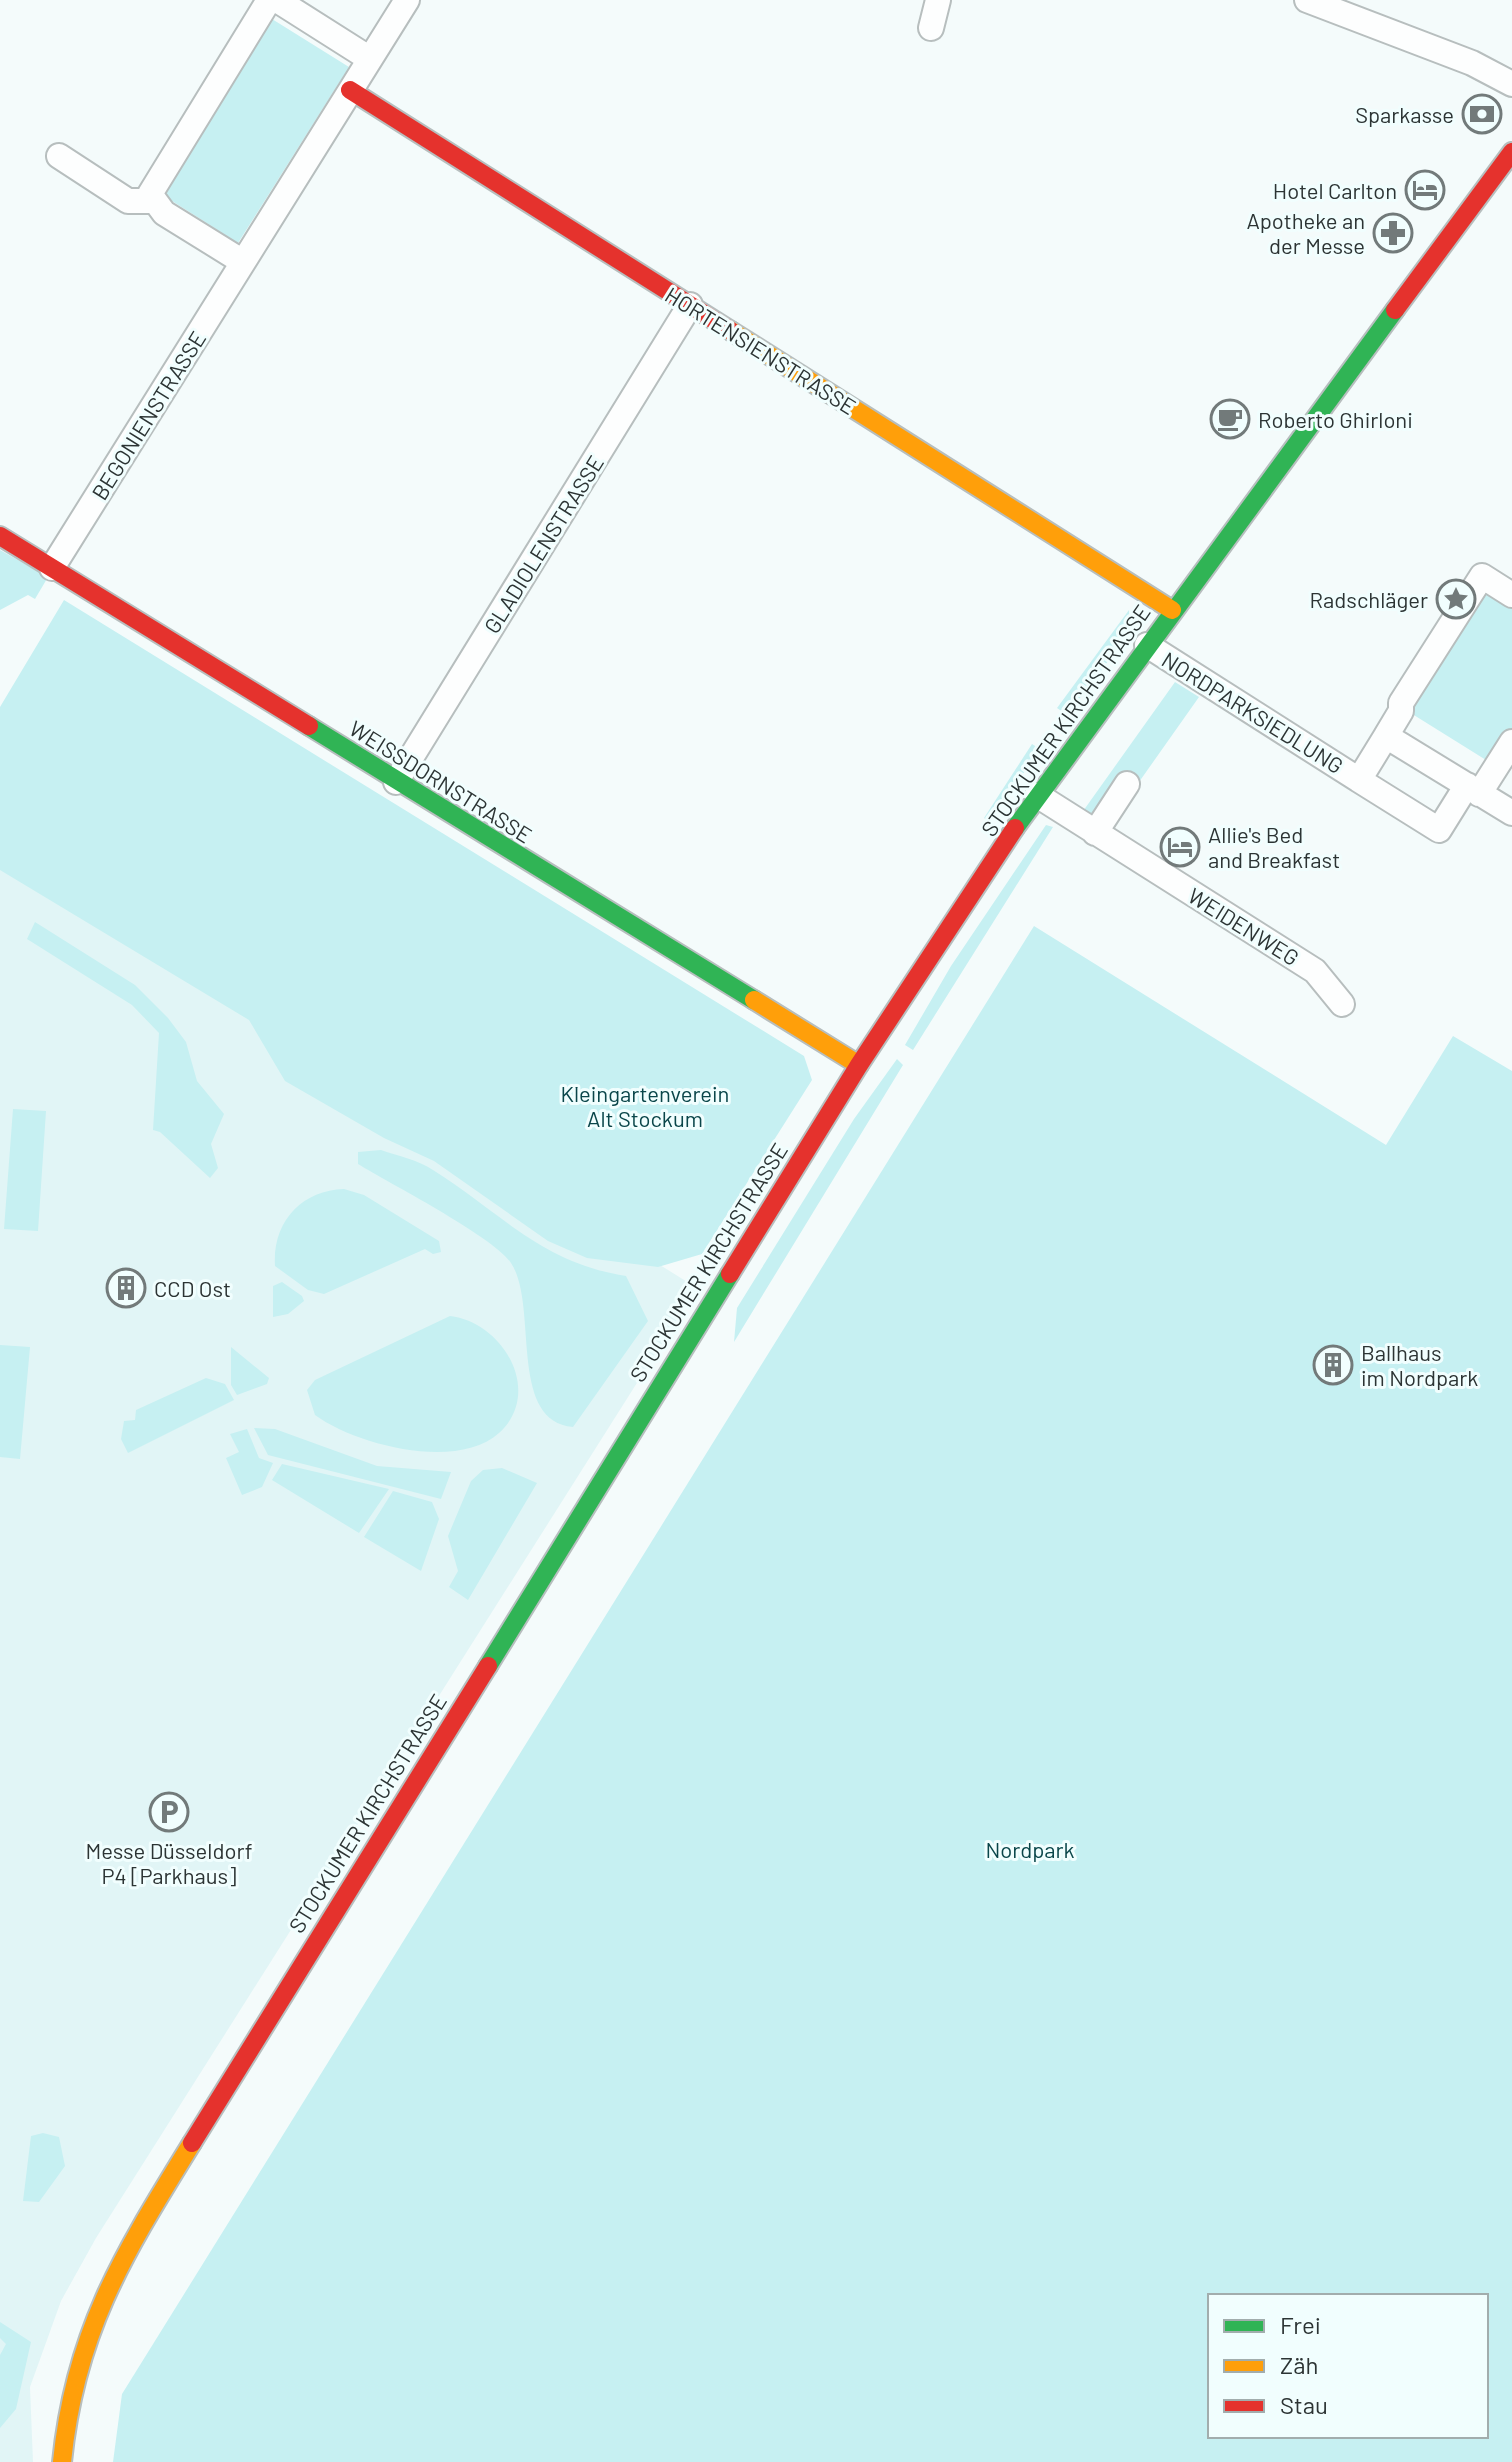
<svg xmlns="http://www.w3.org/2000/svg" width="1512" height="2462" viewBox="0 0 1512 2462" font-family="Barlow,sans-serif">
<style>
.built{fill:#e1f5f6}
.green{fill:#c6f0f2;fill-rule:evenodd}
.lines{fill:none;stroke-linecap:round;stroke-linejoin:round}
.street-casing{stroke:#b7bebe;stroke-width:28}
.fast-casing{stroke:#b7bebe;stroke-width:22}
.slow-casing{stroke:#b7bebe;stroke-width:22}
.jam-casing{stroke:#b7bebe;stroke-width:22}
.street{stroke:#fdfefe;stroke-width:24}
.fast{stroke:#30b455;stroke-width:18}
.slow{stroke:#ff9f0a;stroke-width:18}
.jam{stroke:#e5322d;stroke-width:18}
.labels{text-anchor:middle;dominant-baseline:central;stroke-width:6;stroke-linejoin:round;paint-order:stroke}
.poi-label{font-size:22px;fill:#2c3434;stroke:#f1fefe;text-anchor:end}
.street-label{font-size:22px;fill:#2c3434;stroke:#f1fefe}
.park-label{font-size:22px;fill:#0a464a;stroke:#f1fefe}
</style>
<rect width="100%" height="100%" fill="#f4fbfb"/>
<path class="built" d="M0 855 697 1288 96 2238 61 2301 30 2387 33 2462H0Z"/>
<path class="green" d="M272 19 349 67 238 243 161 194Z
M0 550 48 577 35 599 28 595 0 610Z
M1487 591 1512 606V732L1486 760 1409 712 1473 600Z
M64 600 804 1056 812 1080 702 1254 658 1267 587 1258 548 1241 434 1161 384 1138 285 1081 249 1020 0 870V707Z
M1129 610C1132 640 1085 690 1067 715L1057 708Z
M1175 682 1199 697 1139 782 1128 781 1095 813 1086 816 1081 814Z
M1032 744 1040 749 990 822 984 818Z
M1046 825 1053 827 913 1050 905 1045 951 966Z
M35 922 135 985 168 1018 186 1042 197 1081 224 1114 211 1144 218 1168 210 1178 160 1132 153 1130 159 1033 132 1005 27 939Z
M1034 926 1386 1145 1453 1036 1512 1071V2462H113L122 2394ZM1486 2296V2436H1210V2296Z
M897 1059 903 1065 734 1342 737 1308 854 1119Z
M13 1109 46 1111 38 1231 4 1229Z
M381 1150C398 1156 418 1160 433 1170 503 1214 540 1262 626 1276L648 1321 573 1427C507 1421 539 1305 511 1263 494 1237 389 1183 358 1164V1152Z
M344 1189 364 1195 439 1241 441 1252 433 1254 425 1249 324 1294 308 1290 275 1266C272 1222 302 1190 344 1189Z
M282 1282 302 1296 304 1301 288 1314 273 1317V1286Z
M450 1316C503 1322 544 1392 499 1433 457 1471 356 1445 315 1415L307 1390 315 1380Z
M0 1345 30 1347 20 1459 0 1457Z
M231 1347 269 1378 267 1384 237 1395 231 1385Z
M206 1378 225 1384 234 1400 128 1453 121 1439 124 1421 135 1420 136 1410Z
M254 1428 275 1429 377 1466 451 1472 441 1499 268 1455Z
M247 1429 259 1458 273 1463 262 1487 242 1495 226 1458 239 1452 230 1434Z
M282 1464 389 1489 359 1533 272 1480Z
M502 1468 537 1483 468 1600 449 1587 458 1571 448 1536 471 1481 483 1470Z
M393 1491 432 1502 439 1519 421 1571 364 1537Z
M43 2133 59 2137 65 2166 39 2202 23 2201 31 2136Z
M0 2322 31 2342 16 2409 0 2428V2355L6 2344 0 2338Z"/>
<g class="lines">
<g class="street-casing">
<path id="street" d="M277 0 370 59
M1307 0 1472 63 1512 84
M931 28 938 0
M59 156 128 201H152
M243 262 164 213 150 194 269 0
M52 568 407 0
M1512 595 1482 576 1401 703V711L1386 736 1512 813
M1147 645 1359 780
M1386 736 1359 780 1439 830 1467 785
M396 782 690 305
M1479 794 1512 742
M1037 795 1315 971 1342 1004
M1095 833 1127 784"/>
</g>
<g class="fast-casing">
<path id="fast" d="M309 726 754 1000
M1015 828 1395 310
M488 1666 730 1274"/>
</g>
<g class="slow-casing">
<path id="slow" d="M731 331 1172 610
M754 1000 859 1065
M62 2462C75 2330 125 2252 192 2143"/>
</g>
<g class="jam-casing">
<path id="jam" d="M350 90 731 331
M1395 310 1512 152
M0 536 309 726
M730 1274 859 1065 1015 828
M192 2143 488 1666"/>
</g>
<use href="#street" class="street"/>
<use href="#fast" class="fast"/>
<use href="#slow" class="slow"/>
<use href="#jam" class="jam"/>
</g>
<defs>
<g id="bank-ring" transform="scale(2)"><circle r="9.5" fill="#f1fefe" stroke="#727a7a" stroke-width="1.5"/><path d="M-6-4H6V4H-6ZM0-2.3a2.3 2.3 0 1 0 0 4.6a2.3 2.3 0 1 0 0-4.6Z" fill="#727a7a"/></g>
<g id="hotel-ring" transform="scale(2)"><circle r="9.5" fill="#f1fefe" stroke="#727a7a" stroke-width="1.5"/><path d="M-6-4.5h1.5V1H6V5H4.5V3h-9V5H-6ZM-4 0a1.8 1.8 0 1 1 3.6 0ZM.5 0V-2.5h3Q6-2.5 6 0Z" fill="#727a7a"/></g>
<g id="pharmacy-ring" transform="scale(2)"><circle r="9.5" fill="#f1fefe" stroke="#727a7a" stroke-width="1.5"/><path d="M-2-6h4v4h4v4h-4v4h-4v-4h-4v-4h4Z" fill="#727a7a"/></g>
<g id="cafe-ring" transform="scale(2)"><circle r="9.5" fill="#f1fefe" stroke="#727a7a" stroke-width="1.5"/><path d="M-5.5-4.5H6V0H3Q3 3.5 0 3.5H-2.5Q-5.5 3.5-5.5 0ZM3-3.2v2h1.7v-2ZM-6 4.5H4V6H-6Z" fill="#727a7a"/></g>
<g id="sight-ring" transform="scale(2)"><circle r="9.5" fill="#f1fefe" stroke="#727a7a" stroke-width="1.5"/><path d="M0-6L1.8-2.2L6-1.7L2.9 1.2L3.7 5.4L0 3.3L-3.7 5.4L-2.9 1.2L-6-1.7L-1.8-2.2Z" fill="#727a7a"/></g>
<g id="building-ring" transform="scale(2)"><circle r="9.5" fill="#f1fefe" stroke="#727a7a" stroke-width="1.5"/><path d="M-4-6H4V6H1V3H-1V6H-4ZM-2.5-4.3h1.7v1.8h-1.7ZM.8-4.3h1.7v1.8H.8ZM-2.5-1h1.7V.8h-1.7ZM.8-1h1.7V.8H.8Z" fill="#727a7a"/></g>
<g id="parking-ring" transform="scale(2)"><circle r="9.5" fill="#f1fefe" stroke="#727a7a" stroke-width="1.5"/><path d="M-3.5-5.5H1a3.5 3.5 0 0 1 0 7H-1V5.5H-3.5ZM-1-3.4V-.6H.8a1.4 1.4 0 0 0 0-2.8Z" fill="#727a7a"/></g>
</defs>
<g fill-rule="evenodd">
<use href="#bank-ring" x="1482" y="114"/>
<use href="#hotel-ring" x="1425" y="190"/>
<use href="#pharmacy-ring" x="1393" y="233"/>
<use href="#cafe-ring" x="1230" y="419"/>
<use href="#sight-ring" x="1456" y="599"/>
<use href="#hotel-ring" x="1180" y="847"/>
<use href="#building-ring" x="126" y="1288"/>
<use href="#building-ring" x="1333" y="1365"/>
<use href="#parking-ring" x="169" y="1812"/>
</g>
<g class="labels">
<g class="poi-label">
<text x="1454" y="114">Sparkasse</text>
<text x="1397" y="190">Hotel Carlton</text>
<text x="1365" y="220">Apotheke an<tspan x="1365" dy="25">der Messe</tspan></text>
<text x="1258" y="419" text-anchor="start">Roberto Ghirloni</text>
<text x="1428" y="599">Radschläger</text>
<text x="1208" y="834" text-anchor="start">Allie's Bed<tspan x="1208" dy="25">and Breakfast</tspan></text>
<text x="154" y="1288" text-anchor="start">CCD Ost</text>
<text x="1361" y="1352" text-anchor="start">Ballhaus<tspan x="1361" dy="25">im Nordpark</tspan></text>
<text x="169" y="1850" text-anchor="middle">Messe Düsseldorf<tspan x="169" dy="25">P4 [Parkhaus]</tspan></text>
</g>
<g class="street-label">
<text transform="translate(761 350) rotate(32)">HORTENSIENSTRASSE</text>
<text transform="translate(148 415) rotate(-58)">BEGONIENSTRASSE</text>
<text transform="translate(543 544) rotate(-58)">GLADIOLENSTRASSE</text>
<text transform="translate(1253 712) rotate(32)">NORDPARKSIEDLUNG</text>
<text transform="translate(1065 720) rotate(-55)">STOCKUMER KIRCHSTRASSE</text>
<text transform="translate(441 781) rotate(32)">WEISSDORNSTRASSE</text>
<text transform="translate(1244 926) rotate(32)">WEIDENWEG</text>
<text transform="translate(708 1262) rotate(-58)">STOCKUMER KIRCHSTRASSE</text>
<text transform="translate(367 1813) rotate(-58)">STOCKUMER KIRCHSTRASSE</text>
</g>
<g class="park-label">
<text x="645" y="1093">Kleingartenverein<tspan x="645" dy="25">Alt Stockum</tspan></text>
<text x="1030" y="1849">Nordpark</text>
</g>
</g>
<rect x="1208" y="2294" width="280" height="144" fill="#f1fefe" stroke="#a2adad" stroke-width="2"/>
<rect x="1224" y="2320" width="40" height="12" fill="#30b455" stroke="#a2adad" stroke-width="2"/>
<text x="1280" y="2334" font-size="24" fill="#2c3434">Frei</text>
<rect x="1224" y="2360" width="40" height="12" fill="#ff9f0a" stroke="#a2adad" stroke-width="2"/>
<text x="1280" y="2374" font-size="24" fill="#2c3434">Zäh</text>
<rect x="1224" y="2400" width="40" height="12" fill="#e5322d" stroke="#a2adad" stroke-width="2"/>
<text x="1280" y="2414" font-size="24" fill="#2c3434">Stau</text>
</svg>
